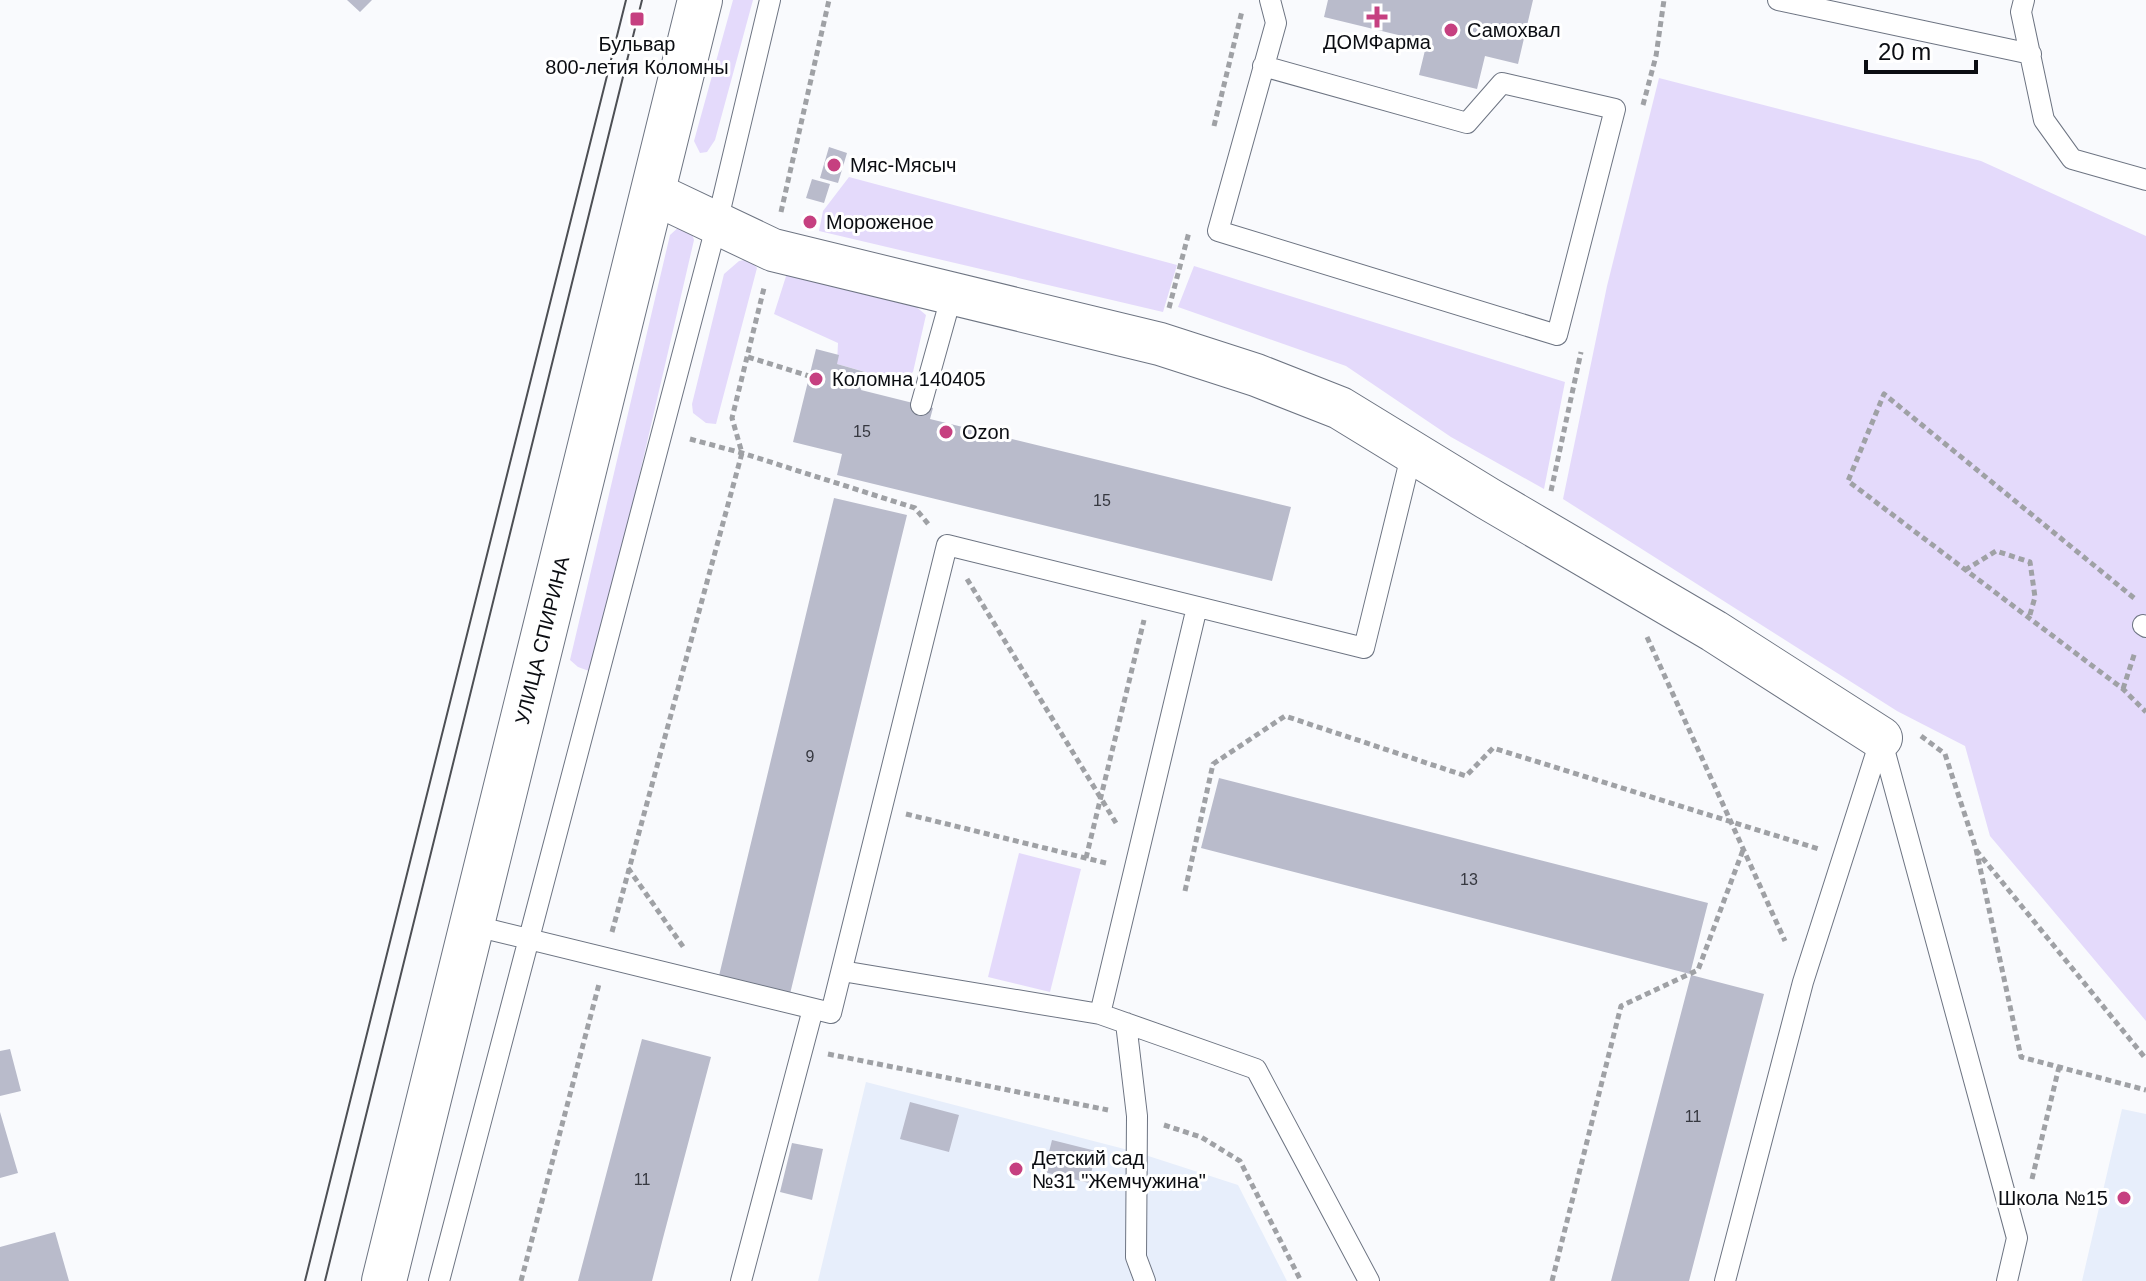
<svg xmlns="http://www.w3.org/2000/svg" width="2146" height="1281" viewBox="0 0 2146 1281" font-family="Arial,sans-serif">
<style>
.built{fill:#e7eefb}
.green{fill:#e4dafb}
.building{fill:#b9bbcb}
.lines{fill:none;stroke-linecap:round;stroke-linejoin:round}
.service-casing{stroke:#6d7482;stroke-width:22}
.minor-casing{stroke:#6d7482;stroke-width:44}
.secondary-casing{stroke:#6d7482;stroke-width:46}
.path{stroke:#9fa1a5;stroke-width:5;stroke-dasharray:6 4;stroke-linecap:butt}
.service{stroke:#fff;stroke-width:20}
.minor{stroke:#fff;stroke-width:42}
.secondary{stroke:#fff;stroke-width:44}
.tram{stroke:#4d4f54;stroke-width:2}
.poi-dot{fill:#c64080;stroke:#fff;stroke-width:3}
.labels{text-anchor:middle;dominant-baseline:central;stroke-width:6;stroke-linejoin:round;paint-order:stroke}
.number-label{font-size:16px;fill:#363840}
.poi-label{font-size:20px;fill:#0b0d12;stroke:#fff;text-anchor:start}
.street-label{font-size:20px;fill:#0b0d12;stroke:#fff}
</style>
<rect width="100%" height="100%" fill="#f9fafd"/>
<path class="built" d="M866 1082 1136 1152 1238 1185 1287 1281H818Z
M2122 1109 2146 1114V1281H2082Z"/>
<path class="green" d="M733 0H753L715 140 707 152 700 153 694 141Z
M1659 78 1981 161 2146 236V1021L1990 836 1965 746 1897 711 1563 499 1607 286Z
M849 177 1177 265 1163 312 819 231 823 211Z
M681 225 690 228 694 240 597 658 589 671 578 667 570 660 670 235Z
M749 259 757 268 716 424 706 423 693 413 692 404 724 274 739 261Z
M1194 266 1565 382 1544 489 1451 437 1346 366 1178 307Z
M788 270 914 305 926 315 913 372 898 381 837 364 838 343 774 314Z
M1019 853 1081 869 1050 992 988 977Z"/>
<path class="building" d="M347 0H372L360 12Z
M1328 0H1533L1518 64 1485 56 1477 89 1419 75 1427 42 1324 17Z
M829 147 847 153 838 183 820 178Z
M812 179 830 184 824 203 806 198Z
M816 349 839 355 837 364 865 372 861 390 933 408 930 419 1291 507 1272 581 837 475 842 454 793 442Z
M834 498 907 515 789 998 718 980Z
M1219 778 1708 903 1690 974 1201 848Z
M1691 975 1764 994 1689 1281H1611Z
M642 1039 711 1057 663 1238 652 1281H578Z
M10 1049 21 1091 0 1096V1051Z
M910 1102 959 1115 949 1152 900 1139Z
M0 1112 18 1173 0 1178Z
M1052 1140 1096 1151 1089 1183 1044 1172Z
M792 1143 823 1149 812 1200 780 1192Z
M55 1232 69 1281H0V1247Z"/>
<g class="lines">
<g class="service-casing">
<path id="service" d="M1778 0 2031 54
M2024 0 2021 12 2044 120 2072 159 2146 180
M1263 66 1467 123 1502 83 1615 109 1557 335 1218 231 1276 23 1270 0
M921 405 952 294
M2143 625 2146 627
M471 925 831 1013 947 545 1364 648 1412 452
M842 971 1100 1014 1256 1069 1369 1281
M1100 1014 1197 607
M1126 1023 1137 1116 1136 1257 1145 1281
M439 1281 717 223 770 0
M741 1281 813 1009
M1725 1281 1803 982 1881 738 2017 1238 2007 1281"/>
</g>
<g class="minor-casing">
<path id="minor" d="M653 193 773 250 1160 344 1256 375 1340 408 1487 498 1714 631 1881 738"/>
</g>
<g class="secondary-casing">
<g id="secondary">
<path id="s1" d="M384 1281 700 0"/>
</g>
</g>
<path class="path" d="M1643 105 1656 56 1664 0
M1214 126 1242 11
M781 212 829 0
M1169 308 1189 232
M748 357 809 376
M690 439 742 453 915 508 929 525
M1551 491 1581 352
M1965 570 1996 551 2030 562 2035 597 2029 618
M967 579 1116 823
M2134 598 1884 394 1848 481 2123 689 2146 712
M1647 637 1785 941
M2123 689 2135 652
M1921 736 1945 754 1976 849 2021 1057 2146 1090
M906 814 1106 863
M1976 850 2146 1059
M1086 858 1144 620
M628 868 684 948
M1185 891 1213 764 1285 716 1466 776 1493 748 1819 849
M612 932 742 453 732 418 764 288
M828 1054 1108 1110
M1164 1125 1201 1137 1240 1161 1301 1281
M2032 1179 2059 1067
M521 1281 599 984
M1552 1281 1621 1006 1698 970 1743 850"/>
<use href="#service" class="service"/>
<use href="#minor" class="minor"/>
<use href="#secondary" class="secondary"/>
<path class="tram" d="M305 1281 626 0
M325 1281 642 0"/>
</g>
<g class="poi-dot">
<path d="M1373 5h8v8h8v8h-8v8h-8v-8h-8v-8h8z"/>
<rect x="629" y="11" width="16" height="16" rx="4"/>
<circle cx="1451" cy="30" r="8"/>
<circle cx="834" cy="165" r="8"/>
<circle cx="810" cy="222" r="8"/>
<circle cx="816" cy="379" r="8"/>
<circle cx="946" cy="432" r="8"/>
<circle cx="1016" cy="1169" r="8"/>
<circle cx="2124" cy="1198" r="8"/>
</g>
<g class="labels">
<g class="number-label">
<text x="862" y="431">15</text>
<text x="1102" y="500">15</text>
<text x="810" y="756">9</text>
<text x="1469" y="879">13</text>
<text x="1693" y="1116">11</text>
<text x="642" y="1179">11</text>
</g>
<g class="poi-label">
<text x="1467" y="30">Самохвал</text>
<text x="1377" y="42" text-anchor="middle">ДОМФарма</text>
<text x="637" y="44" text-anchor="middle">Бульвар<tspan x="637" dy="23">800-летия Коломны</tspan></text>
<text x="850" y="165">Мяс-Мясыч</text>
<text x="826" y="222">Мороженое</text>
<text x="832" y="379">Коломна 140405</text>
<text x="962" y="432">Ozon</text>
<text x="1032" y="1158">Детский сад<tspan x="1032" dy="23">№31 "Жемчужина"</tspan></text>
<text x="2108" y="1198" text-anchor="end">Школа №15</text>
</g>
<g class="street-label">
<text stroke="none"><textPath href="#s1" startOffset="660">УЛИЦА СПИРИНА</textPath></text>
</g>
</g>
<path d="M1866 60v12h110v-12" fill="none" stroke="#0b0d12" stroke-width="4"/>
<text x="1878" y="60" font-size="24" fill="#0b0d12" stroke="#ffffff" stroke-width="6" paint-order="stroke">20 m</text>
</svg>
